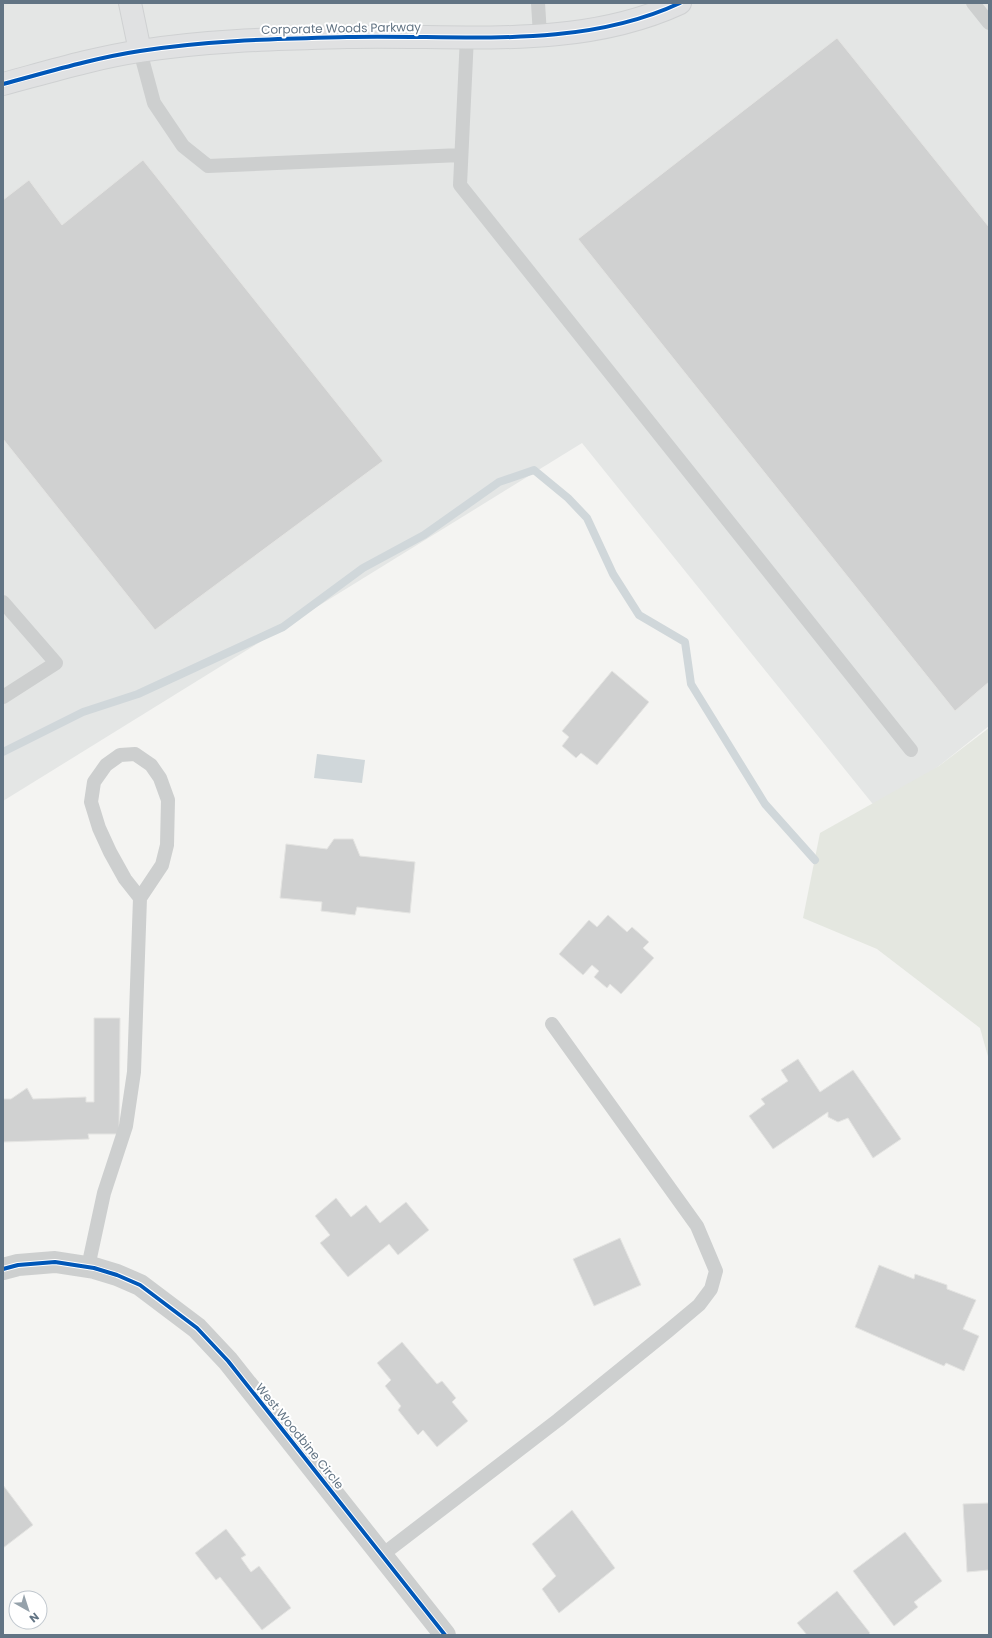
<svg xmlns="http://www.w3.org/2000/svg" width="992" height="1638" viewBox="0 0 992 1638" font-family="Poppins,sans-serif">
<style>
.built{fill:#e4e6e5}
.green{fill:#e4e7e0}
.water{fill:#d0d7da}
.lines{fill:none;stroke-linecap:round;stroke-linejoin:round}
.stream{stroke:#d0d7da;stroke-width:8}
.building{fill:#d0d1d1;stroke:#e4e4e2}
.secondary-casing{stroke:#cfd1d2;stroke-width:24}
.lane{stroke:#cdcfcf;stroke-width:14}
.street{stroke:#cdcfcf;stroke-width:22}
.secondary{stroke:#e0e1e2;stroke-width:22}
.cycleway-casing{stroke:#fff;stroke-width:6}
.cycleway{stroke:#0057b8;stroke-width:4}
.labels{text-anchor:middle;dominant-baseline:central;stroke-width:4;stroke-linejoin:round;paint-order:stroke}
.street-label{font-size:12px;fill:#627484;stroke:#fff}
</style>
<rect width="100%" height="100%" fill="#f4f4f2"/>
<path class="built" d="M3 3H989V726L880 813 582 443 3 801Z"/>
<path class="green" d="M989 728V1060L980 1028 877 949 803 918 820 833 939 766Z"/>
<path class="water" d="M317 754 365 760 362 783 314 778Z"/>
<g class="lines">
<path class="stream" d="M3 752 83 712 138 694 283 627 363 568 424 535 499 482 534 470 568 498 587 518 613 574 639 615 685 642 691 684 765 804 815 860"/>
</g>
<path class="building" d="M837 38 989 227V682L955 711 578 239Z
M143 160 383 461 155 630 3 439V200L29 180 62 225Z
M612 671 649 702 597 765 581 753 576 758 562 746 569 737 562 731Z
M334 839H353L360 856 415 862 410 913 357 907 355 915 321 911 322 902 280 898 286 844 327 849Z
M608 915 627 932 632 927 649 942 643 948 654 958 621 994 610 984 607 988 594 977 599 971 592 965 583 975 559 954 589 920 597 927Z
M94 1018H120L119 1134H88L89 1139 3 1142V1099H11L27 1088 33 1099 86 1097V1102H94Z
M798 1059 820 1092 853 1070 901 1139 873 1158 848 1118 838 1122 828 1117V1112L773 1149 749 1116 765 1104 761 1099 788 1081 781 1070Z
M336 1198 351 1217 366 1205 380 1223 406 1202 429 1230 398 1255 389 1244 348 1277 320 1243 330 1235 315 1216Z
M620 1238 641 1285 594 1306 573 1259Z
M879 1265 914 1279 915 1274 947 1285V1289L976 1300 963 1329 979 1336 964 1371 946 1363 944 1366 855 1327Z
M402 1342 437 1384 442 1381 456 1398 452 1402 468 1421 437 1447 423 1430 418 1435 398 1410 401 1406 385 1386 391 1380 377 1363Z
M3 1485 33 1525 3 1548Z
M989 1503V1570L967 1572 963 1504Z
M572 1510 615 1568 559 1613 542 1589 556 1576 532 1544Z
M226 1529 246 1555 241 1558 251 1572 259 1566 291 1608 262 1630 220 1577 216 1580 195 1553Z
M905 1532 942 1581 914 1602 918 1607 894 1626 853 1571Z
M837 1591 870 1633 868 1635H807L797 1623Z"/>
<g class="lines">
<g class="secondary-casing">
<path id="secondary" d="M130 3 140 51
M3 84C48 72 94 58 140 51 209 40 278 39 347 37 457 34 577 51 680 3"/>
</g>
<path class="lane" d="M538 3 540 35
M973 3 989 23
M467 36 460 185 911 750
M140 51 154 103 183 146 208 166 461 155
M3 602 56 663 3 697
M88 1267 104 1193 126 1126 134 1072 140 898 162 865 167 845 168 800 160 778 151 765 135 754 120 755 106 765 94 782 91 802 99 828 110 852 125 879 140 898
M382 1555 558 1420 668 1331 699 1305 711 1289 716 1271 697 1226 552 1024"/>
<path class="street" d="M3 1269 18 1265 55 1262 94 1268 117 1275 140 1285 197 1328 228 1361 445 1635"/>
<use href="#secondary" class="secondary"/>
<g class="cycleway-casing">
<path id="cycleway" d="M3 84C48 72 94 58 140 51 209 40 278 39 347 37 457 34 577 51 680 3
M3 1269 18 1265 55 1262 94 1268 117 1275 140 1285 197 1328 228 1361 445 1635"/>
</g>
<use href="#cycleway" class="cycleway"/>
</g>
<g class="labels">
<g class="street-label">
<text transform="translate(341 28) rotate(-1)">Corporate Woods Parkway</text>
<text transform="translate(300 1436) rotate(51)">West Woodbine Circle</text>
</g>
</g>
<rect width="992" height="1638" fill="none" stroke="#627484" stroke-width="8"/>
<g transform="translate(28 1610) rotate(141)"><circle r="19" fill="#ffffff" stroke="#c0c7ce"/>
<path d="M0-3L7 15L0 10L-7 15Z" fill="#95a1aa"/>
<text y="-6" font-size="11" font-weight="bold" text-anchor="middle" fill="#627484">N</text>
</g>
</svg>
